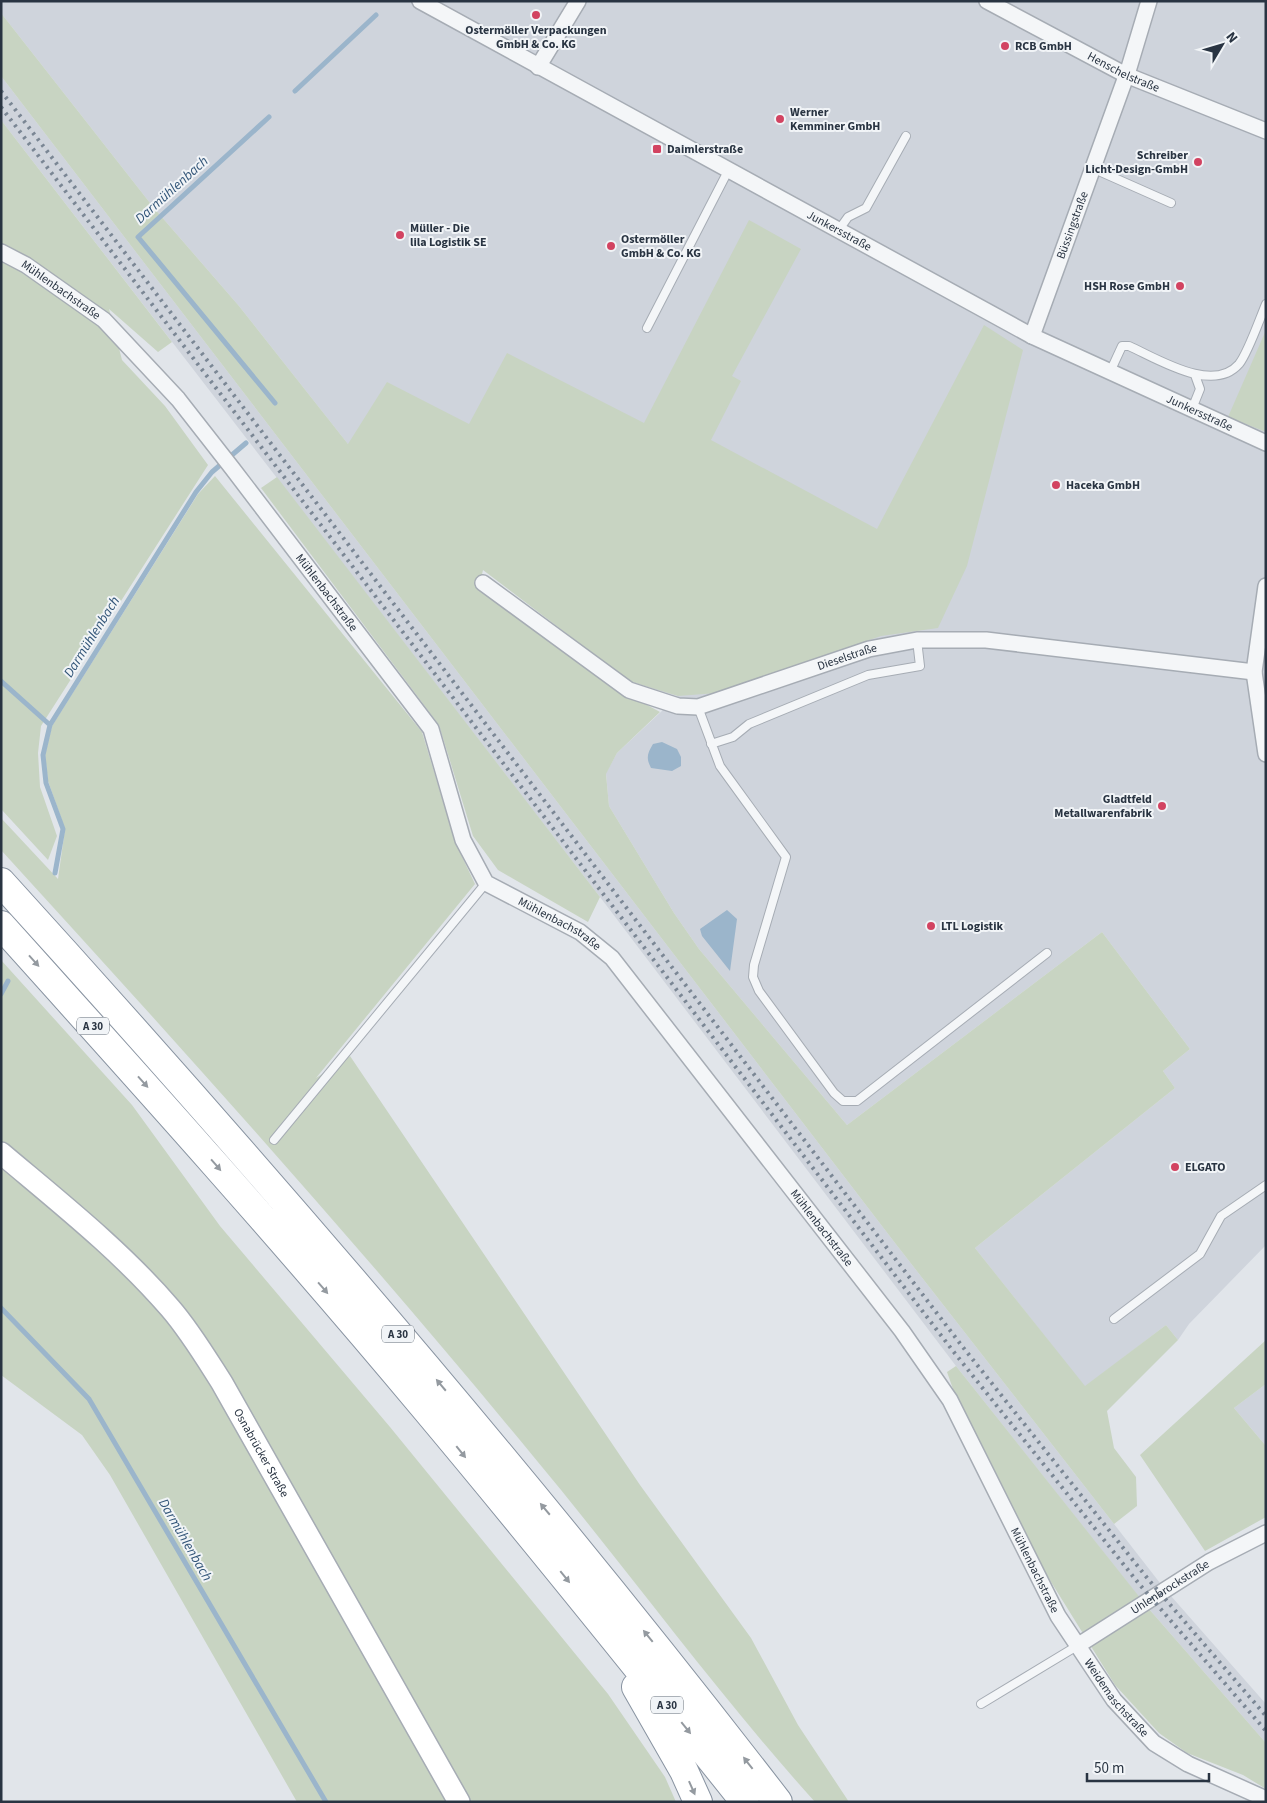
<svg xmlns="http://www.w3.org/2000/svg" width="1267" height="1803" viewBox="0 0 1267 1803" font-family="'Source Sans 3',sans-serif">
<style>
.built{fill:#cfd4dc}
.green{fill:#c8d4c2}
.water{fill:#9bb5cb}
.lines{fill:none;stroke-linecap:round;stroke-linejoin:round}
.stream{stroke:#9bb5cb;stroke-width:5}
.lane-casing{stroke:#a6acb4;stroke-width:10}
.street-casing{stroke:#a6acb4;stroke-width:18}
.secondary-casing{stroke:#a6acb4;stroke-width:24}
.highway-casing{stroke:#8893a1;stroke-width:30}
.lane{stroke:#f4f6f8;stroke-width:8}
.street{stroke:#f4f6f8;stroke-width:15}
.secondary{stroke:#fff;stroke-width:21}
.highway{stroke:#fff;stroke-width:28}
.rail{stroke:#7a8694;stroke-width:4;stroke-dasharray:2.5 5;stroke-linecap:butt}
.oneway{fill:#949aa0}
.poi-dot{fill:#d24361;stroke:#f1f4f7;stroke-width:2}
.labels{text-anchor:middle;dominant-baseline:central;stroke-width:4;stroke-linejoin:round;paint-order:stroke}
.shield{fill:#f1f4f7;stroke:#656e78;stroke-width:1}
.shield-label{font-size:11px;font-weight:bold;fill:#293442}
.poi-label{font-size:12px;font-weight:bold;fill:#293442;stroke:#f1f4f7;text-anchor:start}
.street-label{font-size:12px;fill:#293442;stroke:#f1f4f7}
.water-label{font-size:14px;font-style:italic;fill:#325578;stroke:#f1f4f7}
</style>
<rect width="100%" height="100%" fill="#e1e5ea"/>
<path class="built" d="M1 1H1266V1245L1189 1324 1178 1340 1166 1325 1085 1387 975 1248 1175 1088 1163 1071 1190 1049 1102 932 847 1125 699 949 674 913 609 806 606 773 617 753 678 696 629 681 374 477 239 306 154 208 1 13Z
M1 76 895 1243 1160 1583 1139 1597 956 1366 600 897 1 120Z
M1266 1384V1446L1234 1408Z
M1171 1596 1266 1704V1743L1149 1609Z"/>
<path class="green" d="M1 13 154 208 239 306 348 444 387 382 469 424 507 353 644 423 749 220 801 249 732 376 741 381 711 440 877 529 984 325 1023 350 967 566 938 628 881 636 717 693 678 696 629 681 483 570 479 587 625 693 660 712 617 753 606 774 609 806 674 913 699 949 847 1125 1102 932 1190 1049 1163 1071 1175 1088 975 1248 1085 1386 1166 1325 1178 1340 1107 1411 1114 1448 1136 1477 1137 1506 1114 1524 895 1243 1 76Z
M1 120 172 342 158 352 109 309 122 360 165 406 208 465 41 726 38 753 40 787 57 836 48 860 1 809Z
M1266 330V432L1228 417Z
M215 476 422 732 456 844 475 884 316 1078 350 1056 640 1485 751 1638 798 1725 849 1802H815C715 1691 628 1570 533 1456 362 1248 183 1049 1 850V818L58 879 65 829 48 781 45 755 52 726 198 494Z
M277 477 600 897 588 922 498 870 473 836 439 725 261 488Z
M1 960 132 1105 220 1226 390 1427 608 1694 665 1777 676 1802H297L110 1475 82 1435 1 1375Z
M1266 1340V1384L1234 1408 1266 1446V1517L1205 1551 1140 1455Z
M956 1366 1149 1609 1266 1743V1789L1243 1775 1187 1753 1159 1733 1115 1685 1043 1569 953 1389 947 1372Z"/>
<path class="water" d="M662 742 677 749 681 757V766L672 771 651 768C646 758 647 754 653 744Z
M727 910 737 919 730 971 702 936 700 929Z"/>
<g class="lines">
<path class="stream" d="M295 91 376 15
M269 117 138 237 275 403
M1 681 50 725
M55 873 63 829 46 783 43 755 50 725 196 492 212 472 246 443
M1 994 8 981
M1 1308 89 1399 326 1802"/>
<g class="lane-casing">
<path id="lane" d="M1092 168 1171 203
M838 231 848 217 866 208 906 136
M647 328 728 171
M1110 372 1122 346H1129C1158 359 1213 394 1239 364 1248 353 1260 318 1266 304
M1192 409 1200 389 1195 375
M698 707 720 766 786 857 754 965 753 977 759 991 834 1093 843 1101H857L1047 953
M711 744 733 737 749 724 868 675 920 666 917 640
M274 1140 486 883
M1114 1319 1200 1254 1221 1216 1266 1185
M981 1704 1077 1646"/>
</g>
<g class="street-casing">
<g id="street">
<path id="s1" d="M420 1 1032 336 1266 443"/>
<path id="s2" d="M987 1 1126 75 1266 131"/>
<path d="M538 67 578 1"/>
<path id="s3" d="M1 252 26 265 104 320 178 399 232 468 431 729 463 840 486 883 580 932 612 958 902 1331 950 1400 1058 1616 1114 1700 1154 1743 1188 1764 1266 1799"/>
<path id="s4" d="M1032 336 1128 71 1149 1"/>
<path id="s5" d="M483 583 629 690 678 706 698 707 869 649 917 640H986L1254 672"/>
<path d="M1266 586 1254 672 1266 754"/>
<path id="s6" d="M1077 1646 1209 1562 1266 1533"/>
</g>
</g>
<g class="secondary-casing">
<g id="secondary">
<path id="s7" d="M1 1153C59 1202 120 1250 170 1308 190 1331 206 1358 222 1383L459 1802"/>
</g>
</g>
<g class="highway-casing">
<path id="highway" d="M1 882C271 1179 533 1484 778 1802
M1 925C144 1084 287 1243 424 1407 533 1537 639 1669 745 1802
M636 1687 684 1771 698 1802"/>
</g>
<use href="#lane" class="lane"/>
<use href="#street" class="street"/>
<use href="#secondary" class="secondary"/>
<use href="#highway" class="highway"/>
<path class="rail" d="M1 91 962 1346 1148 1579 1266 1716
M1 107 953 1351 1140 1585 1266 1731"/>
</g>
<defs><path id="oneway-solid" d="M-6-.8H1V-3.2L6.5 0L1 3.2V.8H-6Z" transform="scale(1.25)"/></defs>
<g class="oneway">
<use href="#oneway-solid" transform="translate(34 961) rotate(48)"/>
<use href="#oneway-solid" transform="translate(143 1082) rotate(48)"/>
<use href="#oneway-solid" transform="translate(216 1165) rotate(49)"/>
<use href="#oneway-solid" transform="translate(323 1288) rotate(49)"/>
<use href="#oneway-solid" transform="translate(441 1385) rotate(-130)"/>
<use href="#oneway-solid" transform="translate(461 1452) rotate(51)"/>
<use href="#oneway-solid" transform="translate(545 1509) rotate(-130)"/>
<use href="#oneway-solid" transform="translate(565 1577) rotate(51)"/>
<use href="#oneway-solid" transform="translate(648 1636) rotate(-129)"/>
<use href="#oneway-solid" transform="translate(686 1728) rotate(51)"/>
<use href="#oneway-solid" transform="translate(748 1763) rotate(-128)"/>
<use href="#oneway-solid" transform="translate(692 1788) rotate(66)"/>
</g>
<g class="poi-dot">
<circle cx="536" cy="15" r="5"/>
<circle cx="1005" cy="46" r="5"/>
<circle cx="780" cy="119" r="5"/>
<rect x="652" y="144" width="10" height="10" rx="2.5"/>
<circle cx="1198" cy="162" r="5"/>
<circle cx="400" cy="235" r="5"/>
<circle cx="611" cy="246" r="5"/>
<circle cx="1180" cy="286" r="5"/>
<circle cx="1056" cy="485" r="5"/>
<circle cx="1162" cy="806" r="5"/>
<circle cx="931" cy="926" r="5"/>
<circle cx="1175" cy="1167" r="5"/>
</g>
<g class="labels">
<g class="shield">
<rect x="77" y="1017.5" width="32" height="17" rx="4"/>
<rect x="382" y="1325.5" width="32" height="17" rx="4"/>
<rect x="651" y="1696.5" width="32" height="17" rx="4"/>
</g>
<g class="shield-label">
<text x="93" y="1026">A 30</text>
<text x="398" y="1334">A 30</text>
<text x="667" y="1705">A 30</text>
</g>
<g class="poi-label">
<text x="536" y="30" text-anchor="middle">Ostermöller Verpackungen<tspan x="536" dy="14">GmbH &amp; Co. KG</tspan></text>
<text x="1015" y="46">RCB GmbH</text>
<text x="790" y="112">Werner<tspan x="790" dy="14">Kemminer GmbH</tspan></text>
<text x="667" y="149">Daimlerstraße</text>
<text x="1188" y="155" text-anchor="end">Schreiber<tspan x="1188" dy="14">Licht-Design-GmbH</tspan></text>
<text x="410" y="228">Müller - Die<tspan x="410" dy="14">lila Logistik SE</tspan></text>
<text x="621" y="239">Ostermöller<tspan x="621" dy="14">GmbH &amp; Co. KG</tspan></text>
<text x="1170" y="286" text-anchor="end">HSH Rose GmbH</text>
<text x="1066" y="485">Haceka GmbH</text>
<text x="1152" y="799" text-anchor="end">Gladtfeld<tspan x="1152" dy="14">Metallwarenfabrik</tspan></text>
<text x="941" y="926">LTL Logistik</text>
<text x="1185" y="1167">ELGATO</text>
</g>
<g class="street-label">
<text stroke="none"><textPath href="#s2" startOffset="154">Henschelstraße</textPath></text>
<text stroke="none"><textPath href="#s4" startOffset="118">Büssingstraße</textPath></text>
<text stroke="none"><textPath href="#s1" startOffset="478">Junkersstraße</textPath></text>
<text stroke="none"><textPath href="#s3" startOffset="71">Mühlenbachstraße</textPath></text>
<text stroke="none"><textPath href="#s1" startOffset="882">Junkersstraße</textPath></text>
<text stroke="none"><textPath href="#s3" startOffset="476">Mühlenbachstraße</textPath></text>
<text stroke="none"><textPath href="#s5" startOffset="410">Dieselstraße</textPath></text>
<text stroke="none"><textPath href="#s3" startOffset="896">Mühlenbachstraße</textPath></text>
<text stroke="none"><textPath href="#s3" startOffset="1301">Mühlenbachstraße</textPath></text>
<text stroke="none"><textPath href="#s7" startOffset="401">Osnabrücker Straße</textPath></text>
<text stroke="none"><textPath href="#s3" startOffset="1706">Mühlenbachstraße</textPath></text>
<text stroke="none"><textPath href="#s6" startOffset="110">Uhlenbrockstraße</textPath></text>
<text stroke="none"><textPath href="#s3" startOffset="1858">Weidemaschstraße</textPath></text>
</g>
<g class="water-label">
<text transform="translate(172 190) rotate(-42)">Darmühlenbach</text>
<text transform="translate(92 637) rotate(-58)">Darmühlenbach</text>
<text transform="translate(185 1540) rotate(60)">Darmühlenbach</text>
</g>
</g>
<rect width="1267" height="1803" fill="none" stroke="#293442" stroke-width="5"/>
<g transform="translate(1222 45) rotate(52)" stroke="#f1f4f7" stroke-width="4" paint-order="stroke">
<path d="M0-4L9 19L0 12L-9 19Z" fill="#293442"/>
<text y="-8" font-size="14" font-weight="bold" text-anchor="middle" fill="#293442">N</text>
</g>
<path d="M1087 1773v8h122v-8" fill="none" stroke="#293442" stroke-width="2.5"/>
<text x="1094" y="1773" font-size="15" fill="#293442" stroke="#f1f4f7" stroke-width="4" paint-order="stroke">50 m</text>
</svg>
